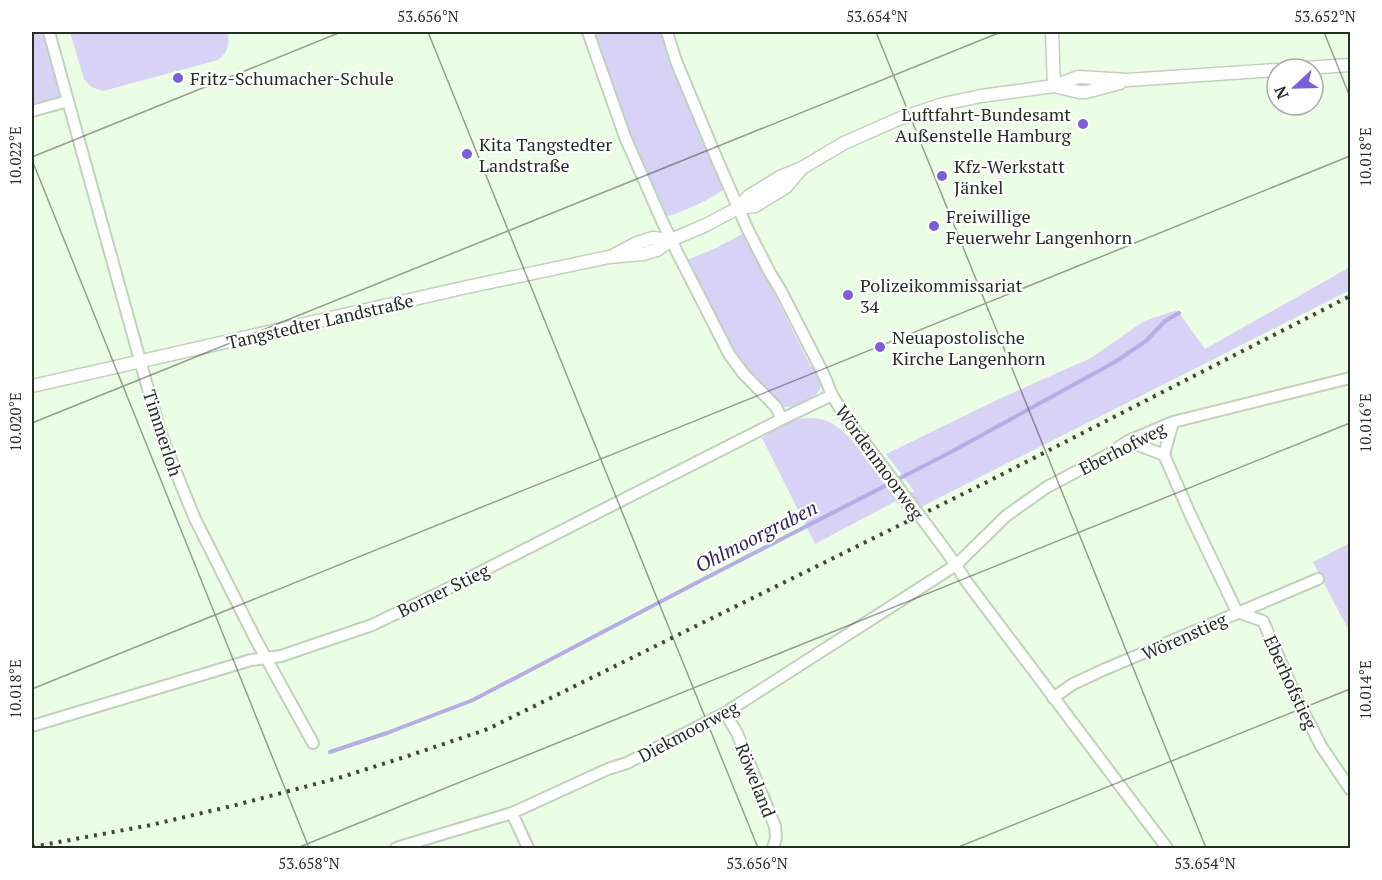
<svg xmlns="http://www.w3.org/2000/svg" width="1382" height="880" viewBox="0 0 1382 880" font-family="'PT Serif',serif">
<style>
.green{fill:#d7d2f6}
.lines{fill:none;stroke-linecap:round;stroke-linejoin:round}
.stream{stroke:#b6ade6;stroke-width:4}
.minor-casing{stroke:#c0d2bb;stroke-width:14}
.tertiary-casing{stroke:#c0d2bb;stroke-width:15}
.minor{stroke:#fff;stroke-width:10}
.tertiary{stroke:#fff;stroke-width:12}
.rail{stroke:#3e463b;stroke-width:4;stroke-dasharray:3 6;stroke-linecap:butt}
.minor-bridge-casing{stroke:#c0d2bb;stroke-width:14;stroke-linecap:butt}
.minor-bridge{stroke:#fff;stroke-width:10}
.ticks{fill:none;stroke:#262d24;stroke-width:1.5;stroke-opacity:0.45}
.poi-dot{fill:#7d5ed9;stroke:#fff;stroke-width:2}
.labels{text-anchor:middle;dominant-baseline:central;stroke-width:4.5;stroke-linejoin:round;paint-order:stroke}
.poi-label{font-size:18px;fill:#262d24;stroke:#fff;text-anchor:start}
.street-label{font-size:18px;fill:#262d24;stroke:#fff}
.water-label{font-size:20px;font-style:italic;fill:#311f61;stroke:#fff}
.neatline{fill:none;stroke:#262d24;stroke-width:2}
.ticks-label{font-size:15px;text-anchor:middle;fill:#262d24}
</style>
<rect width="100%" height="100%" fill="#ebfee5"/>
<path class="green" d="M32 32H42L61 96 32 104Z
M70 32H228C229 44 229 52 218 60L103 91 91 87 84 79Z
M593 32H662L723 190C705 202 687 210 666 217 638 156 614 95 593 32Z
M744 233 811 367 815 365C818 372 823 381 820 389 818 396 794 408 786 407 783 407 780 404 777 403L740 362 687 260 716 248Z
M1350 267V290L907 514 896 501 815 544 762 438C773 431 786 422 799 419 809 417 822 418 831 423 847 431 858 449 869 463 878 476 887 488 897 500L914 491 886 454 1001 398 1091 358 1144 321 1177 310 1205 349Z
M1350 543V633L1313 562Z"/>
<g class="lines">
<path class="stream" d="M330 752 387 733 473 700 698 582 951 452 1115 362 1146 341 1165 321 1179 313"/>
<g class="minor-casing">
<path id="minor" d="M49 32 68 101
M588 32 625 137 662 221 680 258 729 354 743 373 776 407 782 419
M667 32 676 61 716 157 747 228 770 273 781 291 823 373 832 395 846 418 877 459
M32 111 68 101 146 382 161 434 173 465 195 519 256 640 313 743
M1173 422 1164 455 1190 514 1237 612 1263 621 1296 697 1321 746 1350 789
M1128 441 1164 455
M938 540 956 565 966 581 1167 848
M1053 698 1073 684 1103 670 1318 579
M725 713 737 733 775 826 776 838 773 848
M32 726 251 660 281 656 372 625 445 590 782 419 832 395
M512 813 528 848
M396 848 512 813 608 769 627 763 725 713 956 565 1006 516 1047 487 1106 456 1128 441 1173 422 1350 378"/>
</g>
<g class="tertiary-casing">
<path id="tertiary" d="M1052 32 1054 86
M1291 69 1350 65
M1054 86 1079 92H1086L1120 83
M738 208 749 196 780 177 802 168 844 143 901 118 943 104 981 96 1054 86 1078 77 1127 80 1277 70
M616 254 637 243 653 238 671 240
M32 386 467 287 609 257 643 254 657 250 671 240 706 225 738 208 755 206 786 187 802 168"/>
</g>
<use href="#minor" class="minor"/>
<use href="#tertiary" class="tertiary"/>
<path class="rail" d="M32 847 151 825 236 805 342 777 414 754 488 729 987 482 1350 296"/>
<g class="minor-bridge-casing">
<path id="minor-bridge" d="M877 459 938 540"/>
</g>
<use href="#minor-bridge" class="minor-bridge"/>
</g>
<path class="ticks" d="M428 32 758 848M876 32 1206 848M1324 32 1350 97M32 157 341 32M32 160 309 848M32 423 1001 32M32 689 1350 156M297 848 1350 423M956 848 1350 689"/>
<g class="poi-dot">
<circle cx="178" cy="78" r="6"/>
<circle cx="1083" cy="124" r="6"/>
<circle cx="467" cy="154" r="6"/>
<circle cx="942" cy="176" r="6"/>
<circle cx="934" cy="226" r="6"/>
<circle cx="848" cy="295" r="6"/>
<circle cx="880" cy="347" r="6"/>
</g>
<g class="labels">
<g class="poi-label">
<text x="190" y="78">Fritz-Schumacher-Schule</text>
<text x="1071" y="114" text-anchor="end">Luftfahrt-Bundesamt<tspan x="1071" dy="21">Außenstelle Hamburg</tspan></text>
<text x="479" y="144">Kita Tangstedter<tspan x="479" dy="21">Landstraße</tspan></text>
<text x="954" y="166">Kfz-Werkstatt<tspan x="954" dy="21">Jänkel</tspan></text>
<text x="946" y="216">Freiwillige<tspan x="946" dy="21">Feuerwehr Langenhorn</tspan></text>
<text x="860" y="285">Polizeikommissariat<tspan x="860" dy="21">34</tspan></text>
<text x="892" y="337">Neuapostolische<tspan x="892" dy="21">Kirche Langenhorn</tspan></text>
</g>
<g class="street-label">
<text transform="translate(320 321) rotate(-13)">Tangstedter Landstraße</text>
<text transform="translate(163 433) rotate(72)">Timmerloh</text>
<text transform="translate(1122 448) rotate(-27)">Eberhofweg</text>
<text transform="translate(880 462) rotate(54)">Wördenmoorweg</text>
<text transform="translate(443 590) rotate(-26)">Borner Stieg</text>
<text transform="translate(1184 636) rotate(-24)">Wörenstieg</text>
<text transform="translate(1291 682) rotate(65)">Eberhofstieg</text>
<text transform="translate(688 731) rotate(-28)">Diekmoorweg</text>
<text transform="translate(756 780) rotate(68)">Röweland</text>
</g>
<g class="water-label">
<text transform="translate(756 536) rotate(-27)">Ohlmoorgraben</text>
</g>
</g>
<rect width="1382" height="880" fill="none" stroke="#ffffff" stroke-width="66"/>
<g transform="translate(1295 87) rotate(248)"><circle r="28" fill="#ffffff" stroke="#a8aba7" stroke-width="1.5"/>
<path d="M0-4.5L10 22L0 15L-10 22Z" fill="#7d5ed9"/>
<text y="-9" font-size="16" font-weight="bold" text-anchor="middle" fill="#262d24">N</text>
</g>
<rect x="33" y="33" width="1316" height="814" class="neatline"/>
<g class="ticks-label">
<text x="428" y="22">53.656°N</text>
<text x="877" y="22">53.654°N</text>
<text x="1325" y="22">53.652°N</text>
<text transform="translate(16 156) rotate(-90)" y="5">10.022°E</text>
<text transform="translate(1366 157) rotate(-90)" y="5">10.018°E</text>
<text transform="translate(16 422) rotate(-90)" y="5">10.020°E</text>
<text transform="translate(1366 423) rotate(-90)" y="5">10.016°E</text>
<text transform="translate(16 689) rotate(-90)" y="5">10.018°E</text>
<text transform="translate(1366 690) rotate(-90)" y="5">10.014°E</text>
<text x="309" y="869">53.658°N</text>
<text x="757" y="869">53.656°N</text>
<text x="1205" y="869">53.654°N</text>
</g>
</svg>
